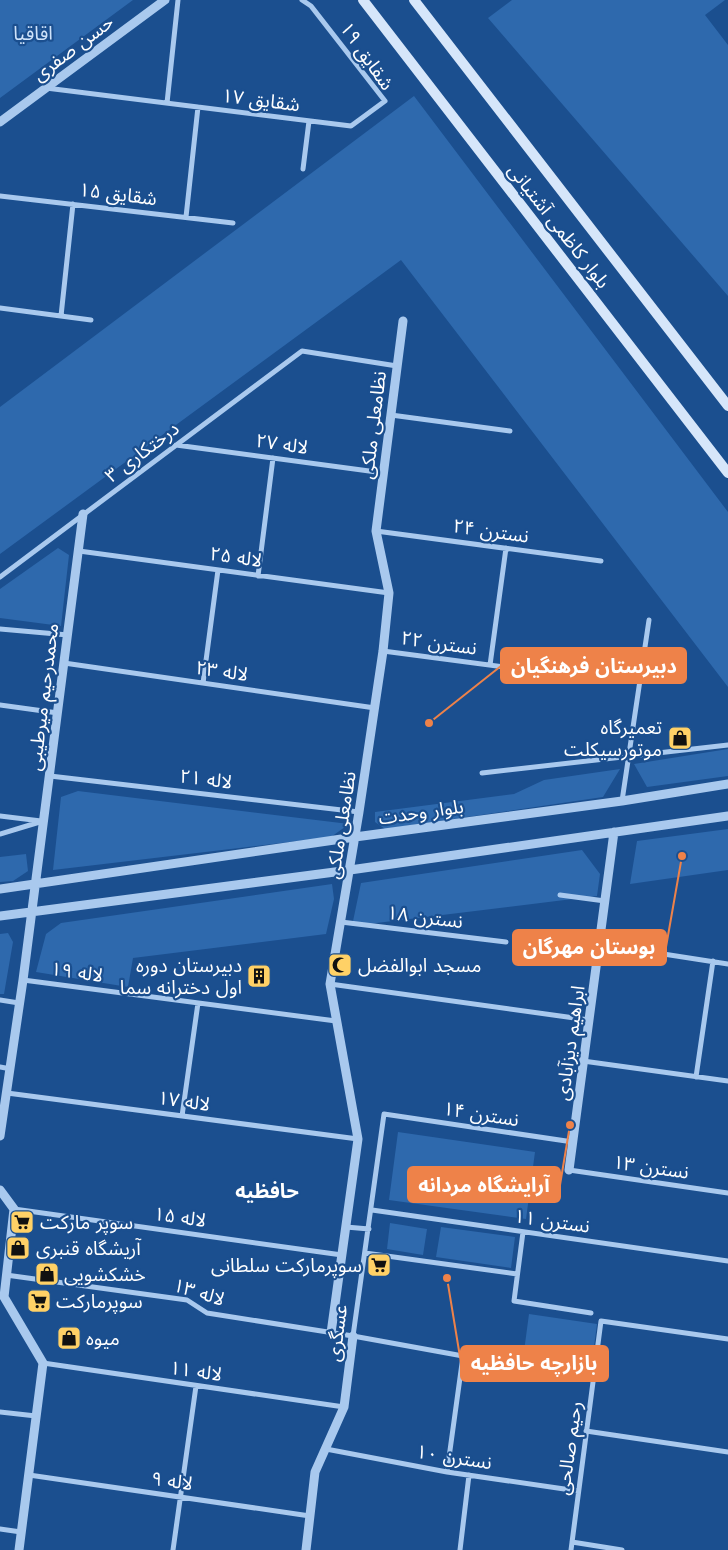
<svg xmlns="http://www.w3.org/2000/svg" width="728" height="1550" viewBox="0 0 728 1550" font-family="Jost,'Noto Sans Arabic',sans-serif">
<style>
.green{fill:#2e69ad}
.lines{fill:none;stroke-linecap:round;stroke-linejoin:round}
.minor{stroke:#a9c9ee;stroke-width:5}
.tertiary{stroke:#a9c9ee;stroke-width:9}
.secondary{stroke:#d6e6fa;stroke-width:10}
.labels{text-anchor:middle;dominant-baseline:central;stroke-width:4.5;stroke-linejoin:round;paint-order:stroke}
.park-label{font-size:19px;fill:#cfe3fa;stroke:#1b4f8f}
.street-label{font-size:19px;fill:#fff;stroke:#1b4f8f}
.poi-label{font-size:19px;fill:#fff;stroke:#1b4f8f;text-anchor:start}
.neighbourhood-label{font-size:20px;font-weight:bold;fill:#fff;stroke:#1b4f8f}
.leader{fill:none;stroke:#ee8249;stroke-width:2}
.callout-dot{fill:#ee8249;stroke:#1b4f8f;stroke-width:2}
.callout{fill:#ee8249;stroke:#ee8249;stroke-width:2}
.callout-label{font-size:20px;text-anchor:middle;font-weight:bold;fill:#fff}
</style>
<rect width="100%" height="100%" fill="#1b4f8f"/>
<path class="green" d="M0 0H133L0 98Z
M512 0H725L705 15 728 45V296L488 18Z
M414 96 728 512V687L401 260 0 554V407Z
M58 548 69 555 61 626 0 618V589Z
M728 749V776L647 787 634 764Z
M620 769 603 797 385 829 375 822V812L514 794 544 780Z
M78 791 349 824 331 837 53 870 61 797Z
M728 829V870L630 884 637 841Z
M582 850 600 874 597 896 352 926 361 883Z
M26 854 28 871 13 881 0 882V857Z
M332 884 334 899 326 934 133 958 128 987 36 972 46 934 61 923Z
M8 933 13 942 4 994H0V934Z
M398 1132 535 1152 526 1219 389 1200Z
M390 1223 427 1229 423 1255 387 1249Z
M441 1227 515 1237 511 1268 436 1257Z
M529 1314 597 1324 591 1369 523 1359Z"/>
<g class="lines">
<path class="minor" d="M46 88 351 126 385 101 311 6 302 0
M167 103 178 0
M303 169 309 121
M0 196 233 223
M186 217 198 107
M0 308 91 320
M61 316 73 204
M391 415 510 431
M176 445 384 473
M376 531 601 561
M79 551 389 593
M258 576 273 458
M0 577 302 351 397 366
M0 629 68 635
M383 651 610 681
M64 663 375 708
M490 665 506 548
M203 683 218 570
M0 705 58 713
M482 773 728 745
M50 776 359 812
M622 801 649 620
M0 816 41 821
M0 834 43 821
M560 895 605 901
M341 922 506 942
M599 944 728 964
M23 980 336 1021
M330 984 589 1020
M0 1000 19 1003
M583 1061 728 1081
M0 1067 11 1069
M696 1077 713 961
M7 1093 358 1139
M182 1116 198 1003
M569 1170 728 1193
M14 1209 342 1255
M372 1210 728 1261
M346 1227 369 1229
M523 1232 514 1301 591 1313
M365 1253 517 1274
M6 1275 187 1300 207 1313 353 1336 463 1356 593 1374
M353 1336 384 1114 573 1142
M43 1363 344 1407
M0 1412 36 1416
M586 1431 728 1452
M326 1449 447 1472 578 1491
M447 1472 463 1356
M29 1475 310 1516
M0 1529 21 1532
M572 1542 622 1550
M173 1550 196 1386
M460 1550 469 1475
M571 1550 601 1321 728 1339"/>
<path class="tertiary" d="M0 122 165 0
M0 889 355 837 622 801 728 784
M0 916 350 870 728 816
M0 1136 23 980 83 514
M569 1170 614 832
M0 1190 14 1209 4 1297 43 1363 19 1550
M331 1333 358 1139 330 984 359 812 383 651 389 593 376 531 403 321
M306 1550 315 1472 344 1407 353 1336"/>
<path class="secondary" d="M363 0 728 473
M414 0 728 406"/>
</g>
<defs>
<g id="shop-square" transform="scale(1.25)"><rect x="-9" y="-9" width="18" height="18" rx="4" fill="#ffd166" stroke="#1b4f8f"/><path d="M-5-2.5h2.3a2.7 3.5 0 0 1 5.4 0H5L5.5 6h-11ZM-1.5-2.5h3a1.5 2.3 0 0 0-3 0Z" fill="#111"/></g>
<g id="mosque-square" transform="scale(1.25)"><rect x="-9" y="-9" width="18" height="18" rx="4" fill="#ffd166" stroke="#1b4f8f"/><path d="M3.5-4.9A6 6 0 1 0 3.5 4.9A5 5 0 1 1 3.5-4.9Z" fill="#111"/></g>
<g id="building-square" transform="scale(1.25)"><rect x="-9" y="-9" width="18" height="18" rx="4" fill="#ffd166" stroke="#1b4f8f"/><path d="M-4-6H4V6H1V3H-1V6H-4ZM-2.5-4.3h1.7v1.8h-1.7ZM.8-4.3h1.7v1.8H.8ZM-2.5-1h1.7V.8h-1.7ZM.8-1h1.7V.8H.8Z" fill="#111"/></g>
<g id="supermarket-square" transform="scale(1.25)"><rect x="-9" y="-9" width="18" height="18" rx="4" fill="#ffd166" stroke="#1b4f8f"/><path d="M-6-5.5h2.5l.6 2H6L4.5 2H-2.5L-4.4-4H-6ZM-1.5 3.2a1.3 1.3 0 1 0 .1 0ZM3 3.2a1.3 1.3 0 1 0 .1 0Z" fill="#111"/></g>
</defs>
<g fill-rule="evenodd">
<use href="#shop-square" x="680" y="738"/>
<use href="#mosque-square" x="340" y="965"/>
<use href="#building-square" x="259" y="976"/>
<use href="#supermarket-square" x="22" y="1222"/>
<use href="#shop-square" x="18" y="1248"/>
<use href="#supermarket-square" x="379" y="1265"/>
<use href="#shop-square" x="47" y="1274"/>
<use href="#supermarket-square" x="39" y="1301"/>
<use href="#shop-square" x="69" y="1338"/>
</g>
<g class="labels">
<g class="park-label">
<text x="33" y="33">اقاقیا</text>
</g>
<g class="street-label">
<text transform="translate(73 48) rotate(-37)">حسن صفری</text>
<text transform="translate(367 56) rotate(55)">شقایق ۱۹</text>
<text transform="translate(261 100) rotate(7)">شقایق ۱۷</text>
<text transform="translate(118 194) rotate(7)">شقایق ۱۵</text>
<text transform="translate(559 226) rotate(52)">بلوار کاظمی آشتیانی</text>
<text transform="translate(373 425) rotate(-83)">نظامعلی ملکی</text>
<text transform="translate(282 444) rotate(8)">لاله ۲۷</text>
<text transform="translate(142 452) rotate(-37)">درختکاری ۳</text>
<text transform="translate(491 531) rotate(8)">نسترن ۲۴</text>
<text transform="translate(236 557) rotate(8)">لاله ۲۵</text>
<text transform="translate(439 643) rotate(8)">نسترن ۲۲</text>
<text transform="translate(222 671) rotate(8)">لاله ۲۳</text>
<text transform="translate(43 697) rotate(-83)">محمدرحیم میرطیبی</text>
<text transform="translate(206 779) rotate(7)">لاله ۲۱</text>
<text transform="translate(421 812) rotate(-8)">بلوار وحدت</text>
<text transform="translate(341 825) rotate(-81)">نظامعلی ملکی</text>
<text transform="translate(425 917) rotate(7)">نسترن ۱۸</text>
<text transform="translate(77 972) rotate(8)">لاله ۱۹</text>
<text transform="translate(570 1043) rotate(-82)">ابراهیم دیزآبادی</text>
<text transform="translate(184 1101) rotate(8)">لاله ۱۷</text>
<text transform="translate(481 1114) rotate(9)">نسترن ۱۴</text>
<text transform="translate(651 1167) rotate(8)">نسترن ۱۳</text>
<text transform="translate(180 1217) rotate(8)">لاله ۱۵</text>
<text transform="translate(552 1221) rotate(8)">نسترن ۱۱</text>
<text transform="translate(199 1292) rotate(17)">لاله ۱۳</text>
<text transform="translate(337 1333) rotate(-82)">عسگری</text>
<text transform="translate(196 1371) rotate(8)">لاله ۱۱</text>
<text transform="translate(569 1448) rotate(-82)">رحیم صالحی</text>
<text transform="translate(454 1457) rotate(9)">نسترن ۱۰</text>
<text transform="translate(172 1481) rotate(8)">لاله ۹</text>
</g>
<g class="poi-label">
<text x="662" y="727" text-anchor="end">تعمیرگاه<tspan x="662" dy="22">موتورسیکلت</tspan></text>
<text x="242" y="965" text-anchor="end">دبیرستان دوره<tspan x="242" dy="22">اول دخترانه سما</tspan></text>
<text x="358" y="965">مسجد ابوالفضل</text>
<text x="40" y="1222">سوپر مارکت</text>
<text x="36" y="1248">آریشگاه قنبری</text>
<text x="362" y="1265" text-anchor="end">سوپرمارکت سلطانی</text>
<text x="64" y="1274">خشکشویی</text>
<text x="56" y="1301">سوپرمارکت</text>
<text x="86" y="1338">میوه</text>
</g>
<g class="neighbourhood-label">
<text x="267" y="1191">حافظیه</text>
</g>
</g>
<path class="leader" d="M429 723L501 666M682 856L666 947M570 1125L560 1185M447 1278L461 1363"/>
<g class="callout-dot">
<circle cx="429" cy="723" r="5"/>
<circle cx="682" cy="856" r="5"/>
<circle cx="570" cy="1125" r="5"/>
<circle cx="447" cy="1278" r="5"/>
</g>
<g class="callout">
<rect x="501" y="648" width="185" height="35" rx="5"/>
<rect x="513" y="930" width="153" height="35" rx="5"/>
<rect x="408" y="1167" width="152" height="35" rx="5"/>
<rect x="461" y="1346" width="147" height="35" rx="5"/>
</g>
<g class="callout-label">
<text x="594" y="673">دبیرستان فرهنگیان</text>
<text x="589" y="954">بوستان مهرگان</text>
<text x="484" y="1192">آرایشگاه مردانه</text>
<text x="534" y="1370">بازارچه حافظیه</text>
</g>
</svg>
